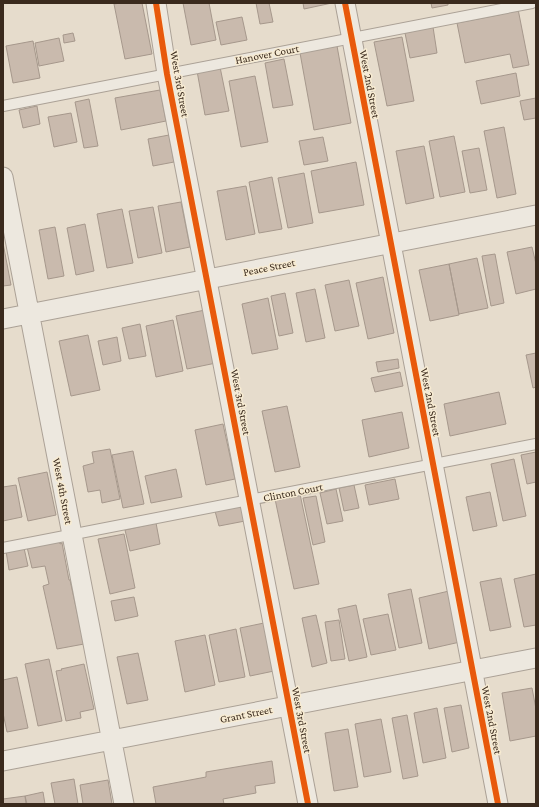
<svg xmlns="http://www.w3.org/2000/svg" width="539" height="807" viewBox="0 0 539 807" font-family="'Crimson Pro',serif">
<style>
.building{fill:#c9baad;stroke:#a6988c}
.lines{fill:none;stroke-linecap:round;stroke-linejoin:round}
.service-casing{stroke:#aba196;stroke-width:12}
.minor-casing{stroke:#aba196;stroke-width:21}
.service{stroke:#ede8df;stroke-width:10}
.minor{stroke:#ede8df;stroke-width:19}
.cycleway-casing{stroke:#f7ebd2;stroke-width:8}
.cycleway{stroke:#e8590c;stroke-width:6}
.labels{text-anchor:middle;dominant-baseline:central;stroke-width:3;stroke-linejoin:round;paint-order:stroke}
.street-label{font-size:11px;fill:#3a2a1d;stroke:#f7ebd2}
</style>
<rect width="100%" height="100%" fill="#e6dccc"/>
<path class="building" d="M121 3H142L152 54 125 59 114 4Z
M183 3H209L216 40 191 45Z
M256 3H269L273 22 260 24Z
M303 3H332L304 9Z
M431 3H448V5L432 8Z
M518 9 529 65 513 68 510 54 465 63 457 23 503 14 502 12Z
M242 17 247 40 221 45 216 22Z
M433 27 437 53 410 58 405 33Z
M73 33 75 41 64 43 63 35Z
M402 37 414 101 387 106 374 42Z
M59 38 64 61 39 66 35 43Z
M33 41 40 78 13 83 6 46Z
M337 46 351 123 314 130 300 53Z
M284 59 293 105 273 108 265 63Z
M220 67 229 111 205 115 197 71Z
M516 73 520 96 481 104 476 81Z
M255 76 268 142 241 147 229 81Z
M160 90 166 121 121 130 115 98Z
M536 98V118L524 120 520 101Z
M89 99 98 146 84 148 75 102Z
M37 106 40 124 23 128 19 110Z
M71 113 77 142 54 147 48 117Z
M504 127 516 194 497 198 484 131Z
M169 135 174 162 153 166 148 139Z
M454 136 465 192 440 197 429 141Z
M323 137 328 161 304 165 299 141Z
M424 146 434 198 406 204 396 151Z
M479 148 487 190 470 193 462 151Z
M356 162 364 205 319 213 311 171Z
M304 173 313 223 288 228 278 178Z
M272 177 282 229 259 233 249 182Z
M246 186 255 234 226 240 217 191Z
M181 202 190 247 166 252 158 206Z
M153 207 162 253 138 258 129 211Z
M122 209 133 263 107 268 97 214Z
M85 224 94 271 76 275 67 228Z
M55 227 64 276 48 279 39 230Z
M3 243 11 285 3 286Z
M532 247 536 264V289L516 294 507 252Z
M495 254 504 303 491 306 482 256Z
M477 258 488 308 459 314 449 264Z
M449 264 459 315 430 321 419 270Z
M383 277 394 333 368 339 356 283Z
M349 280 359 326 335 331 325 285Z
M315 289 325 338 306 342 296 293Z
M285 293 293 333 279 336 271 296Z
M268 298 278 349 252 354 242 304Z
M205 310 216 363 187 369 176 316Z
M173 320 183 371 156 377 146 326Z
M140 324 146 356 129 359 122 328Z
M88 335 100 390 71 396 59 341Z
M117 337 121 361 103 365 98 341Z
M536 353V387L533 388 526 355Z
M398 359 399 368 378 372 376 362Z
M400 372 403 386 375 392 371 378Z
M499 392 506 424 450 436 444 404Z
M287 406 300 467 275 472 262 411Z
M402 412 409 448 369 457 362 420Z
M223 424 235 479 206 485 195 430Z
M110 449 120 499 102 503 100 490 88 492 83 466 94 463 92 452Z
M133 451 144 504 123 508 112 455Z
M536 452V482L527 484 521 455Z
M514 459 526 516 503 521 491 464Z
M176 469 182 497 151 503 145 476Z
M47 472 56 515 28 521 18 478Z
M395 479 399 499 369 505 365 485Z
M16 485 22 517 3 521V487Z
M354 485 359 508 344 511 339 488Z
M336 489 343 521 327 524 320 493Z
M490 492 497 526 473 531 466 497Z
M300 494 319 584 294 589 275 499Z
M316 496 325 542 313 545 303 498Z
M242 505 245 521 219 526 215 511Z
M156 523 160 544 130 551 125 530Z
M124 534 135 588 110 594 98 539Z
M59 540 60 544 62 543 69 580H70L84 644 57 649 43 586 49 584 45 566 32 568 27 547Z
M24 548 28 566 9 570 6 551Z
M536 574V625L524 627 514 579Z
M501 578 511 627 490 631 480 582Z
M411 589 422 643 399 648 388 594Z
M449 591 460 642 429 649 419 598Z
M134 597 138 616 115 621 111 601Z
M356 605 367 657 349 661 338 609Z
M388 614 396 650 371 655 363 619Z
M316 615 327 663 312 667 302 618Z
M339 620 345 659 331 661 325 622Z
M264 623 274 671 250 676 240 628Z
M236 629 245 677 219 682 209 635Z
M205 635 215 685 185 692 175 641Z
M138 653 148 700 127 704 117 657Z
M49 659 62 721 38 726 25 664Z
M84 664 94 709 80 712 81 718 66 721 56 671 62 670 61 669Z
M17 677 28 728 7 732 3 713V680Z
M532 688 536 709V736L510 741 502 693Z
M461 705 469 748 452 752 444 708Z
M437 708 446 758 423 763 414 713Z
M407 715 418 776 403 779 392 718Z
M381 719 391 772 364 777 355 724Z
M348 729 358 787 334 791 325 733Z
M272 761 275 783 255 786 256 793 223 799 224 804H156L153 787 206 777V772Z
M74 779 78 804H55L51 783Z
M108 780 112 804H83L80 785Z
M43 792 45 804H27L25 796Z
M25 796 26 804H3V799Z"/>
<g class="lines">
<g class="service-casing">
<path id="service" d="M3 106 532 3
M3 548 536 444"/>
</g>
<g class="minor-casing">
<path id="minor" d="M156 3 167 74 308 804
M345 3 498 804
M3 177 124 804
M3 319 536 215
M3 761 536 658"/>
</g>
<use href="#service" class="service"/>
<use href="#minor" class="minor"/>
<g class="cycleway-casing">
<path id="cycleway" d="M156 3 167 74 308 804
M345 3 498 804"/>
</g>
<use href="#cycleway" class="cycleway"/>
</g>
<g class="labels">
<g class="street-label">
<text transform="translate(267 54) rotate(-11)">Hanover Court</text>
<text transform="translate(180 84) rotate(80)">West 3rd Street</text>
<text transform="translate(370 84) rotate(79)">West 2nd Street</text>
<text transform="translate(269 267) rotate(-11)">Peace Street</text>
<text transform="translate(241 402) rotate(79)">West 3rd Street</text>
<text transform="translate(431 402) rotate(79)">West 2nd Street</text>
<text transform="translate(63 491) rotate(79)">West 4th Street</text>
<text transform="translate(293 492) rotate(-11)">Clinton Court</text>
<text transform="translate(246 714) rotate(-11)">Grant Street</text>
<text transform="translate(302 720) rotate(79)">West 3rd Street</text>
<text transform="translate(492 720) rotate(79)">West 2nd Street</text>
</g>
</g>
<rect width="539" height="807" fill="none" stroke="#3a2a1d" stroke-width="8"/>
</svg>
